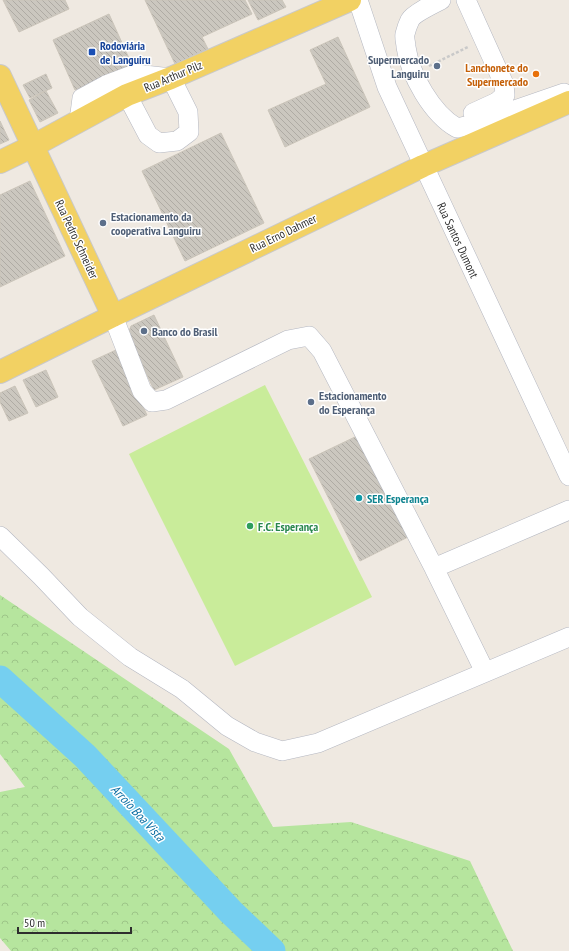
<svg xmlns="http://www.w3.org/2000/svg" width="569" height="951" viewBox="0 0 569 951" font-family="'PT Sans Narrow',sans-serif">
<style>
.forest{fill:url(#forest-crowns)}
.pitch{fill:#c9ec9a}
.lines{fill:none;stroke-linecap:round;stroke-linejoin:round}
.river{stroke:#75cff0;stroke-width:27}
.building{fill:url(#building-back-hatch);stroke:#cbc5ba}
.minor-casing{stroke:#b4b7c1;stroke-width:20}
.major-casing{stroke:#c9c9c9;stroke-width:24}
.path{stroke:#c9c9c9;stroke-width:2.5;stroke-dasharray:3 2;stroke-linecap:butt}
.minor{stroke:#fff;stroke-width:19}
.major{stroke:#f2d163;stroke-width:22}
.transit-dot{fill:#1a4fb4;stroke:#fff;stroke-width:1.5}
.service-dot{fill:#5c6f8a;stroke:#fff;stroke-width:1.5}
.food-dot{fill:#e8710a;stroke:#fff;stroke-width:1.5}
.culture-dot{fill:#0f9aa8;stroke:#fff;stroke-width:1.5}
.leisure-dot{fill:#2e9e5b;stroke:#fff;stroke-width:1.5}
.labels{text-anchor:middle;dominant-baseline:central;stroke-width:3;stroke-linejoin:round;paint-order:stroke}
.transit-label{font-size:12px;font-weight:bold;fill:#164399;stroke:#fff;text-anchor:start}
.service-label{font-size:12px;font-weight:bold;fill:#4e5e75;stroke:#fff;text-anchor:start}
.food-label{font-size:12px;font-weight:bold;fill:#c56008;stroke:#fff;text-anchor:end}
.street-label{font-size:12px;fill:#2e2e2e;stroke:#fff}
.culture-label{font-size:12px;font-weight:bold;fill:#0d838f;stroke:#fff;text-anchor:start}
.leisure-label{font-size:12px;font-weight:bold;fill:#27864d;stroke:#fff;text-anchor:start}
.water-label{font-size:13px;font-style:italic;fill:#0d6fa3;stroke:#fff}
</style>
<defs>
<pattern id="forest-crowns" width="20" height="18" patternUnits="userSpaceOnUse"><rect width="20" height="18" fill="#b6e59e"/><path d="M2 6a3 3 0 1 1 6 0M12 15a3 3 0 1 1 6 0" fill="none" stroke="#9dc588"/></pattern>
<pattern id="building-back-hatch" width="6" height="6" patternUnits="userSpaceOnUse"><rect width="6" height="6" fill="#cbc7bf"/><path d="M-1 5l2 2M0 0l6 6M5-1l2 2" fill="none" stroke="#afaba4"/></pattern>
</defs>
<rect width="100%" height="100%" fill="#efe9e1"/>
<path class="forest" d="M0 595 229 749 273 827 351 822 470 861 513 951H11L0 938V792L25 787 0 754Z"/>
<path class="pitch" d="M265 385 372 597 235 666 129 454Z"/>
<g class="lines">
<path class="river" d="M0 679 85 756 231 912 272 951"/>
</g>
<path class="building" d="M3 0H65L69 9 19 32Z
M145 0H245L252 14 202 37 208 49 175 64Z
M248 0H282L286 7 258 20Z
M109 14 132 65 75 90 53 40Z
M338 37 370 107 285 147 268 110 326 84 310 50Z
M46 74 52 88 30 98 23 85Z
M46 91 58 113 40 122 29 100Z
M0 121 9 140 0 144Z
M221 133 264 223 185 261 142 171Z
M30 181 65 256 0 287V195Z
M154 315 183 377 154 390 128 334 131 326Z
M116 350 147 415 123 426 92 361Z
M46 370 58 397 36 407 23 380Z
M15 386 28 413 9 421 0 402V393Z
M357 436 408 537 360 561 309 459Z"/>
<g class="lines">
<g class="minor-casing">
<path id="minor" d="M358 0 387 87 569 476
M441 0C435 3 413 14 410 20 408 24 406 30 405 34 404 38 406 43 406 47 410 75 432 114 457 128L474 124 564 93
M466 0 504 84 505 95 497 102 473 113
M79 121 82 98 106 85 135 74 171 78 188 112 189 132 177 141 159 143 148 135 127 95
M113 316 142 391 152 402 166 400 288 340 309 336 322 351 434 568 569 510
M0 536 41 576 80 617 130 657 182 689 227 726 255 742 282 751 318 743 569 637
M434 568 485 672"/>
</g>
<g class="major-casing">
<path id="major" d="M0 76 113 316
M0 162 33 146 127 95 171 78 350 0
M0 372 113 316 423 166 569 102"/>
</g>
<path class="path" d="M429 66 468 47"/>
<use href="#minor" class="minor"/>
<use href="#major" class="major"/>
</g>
<rect class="transit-dot" x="88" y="48" width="8" height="8" rx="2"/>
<g class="service-dot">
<circle cx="437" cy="66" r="4"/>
<circle cx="103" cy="223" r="4"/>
<circle cx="144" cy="331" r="4"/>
<circle cx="311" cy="402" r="4"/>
</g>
<circle class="food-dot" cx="536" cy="74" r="4"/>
<circle class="culture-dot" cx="359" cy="498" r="4"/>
<circle class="leisure-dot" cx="250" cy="526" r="4"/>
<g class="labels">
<g class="transit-label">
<text x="100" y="45">Rodoviária<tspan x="100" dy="14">de Languiru</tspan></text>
</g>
<g class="service-label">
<text x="429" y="59" text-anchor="end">Supermercado<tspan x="429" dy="14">Languiru</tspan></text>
<text x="111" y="216">Estacionamento da<tspan x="111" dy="14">cooperativa Languiru</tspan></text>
<text x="152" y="331">Banco do Brasil</text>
<text x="319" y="395">Estacionamento<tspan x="319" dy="14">do Esperança</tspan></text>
</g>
<g class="food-label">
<text x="528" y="67">Lanchonete do<tspan x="528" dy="14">Supermercado</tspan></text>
</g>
<g class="street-label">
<text transform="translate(173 76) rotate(-23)">Rua Arthur Pilz</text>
<text transform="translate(283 233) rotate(-26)">Rua Erno Dahmer</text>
<text transform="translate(77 239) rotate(65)">Rua Pedro Schneider</text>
<text transform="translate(458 240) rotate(65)">Rua Santos Dumont</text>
</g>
<g class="culture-label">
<text x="367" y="498">SER Esperança</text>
</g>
<g class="leisure-label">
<text x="258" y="526">F.C. Esperança</text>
</g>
<g class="water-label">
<text transform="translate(138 813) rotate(47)">Arroio Boa Vista</text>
</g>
</g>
<path d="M18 927v6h113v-6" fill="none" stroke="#2e2e2e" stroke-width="2"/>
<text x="24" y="927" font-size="12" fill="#2e2e2e" stroke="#ffffff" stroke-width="3" paint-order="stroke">50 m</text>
</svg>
